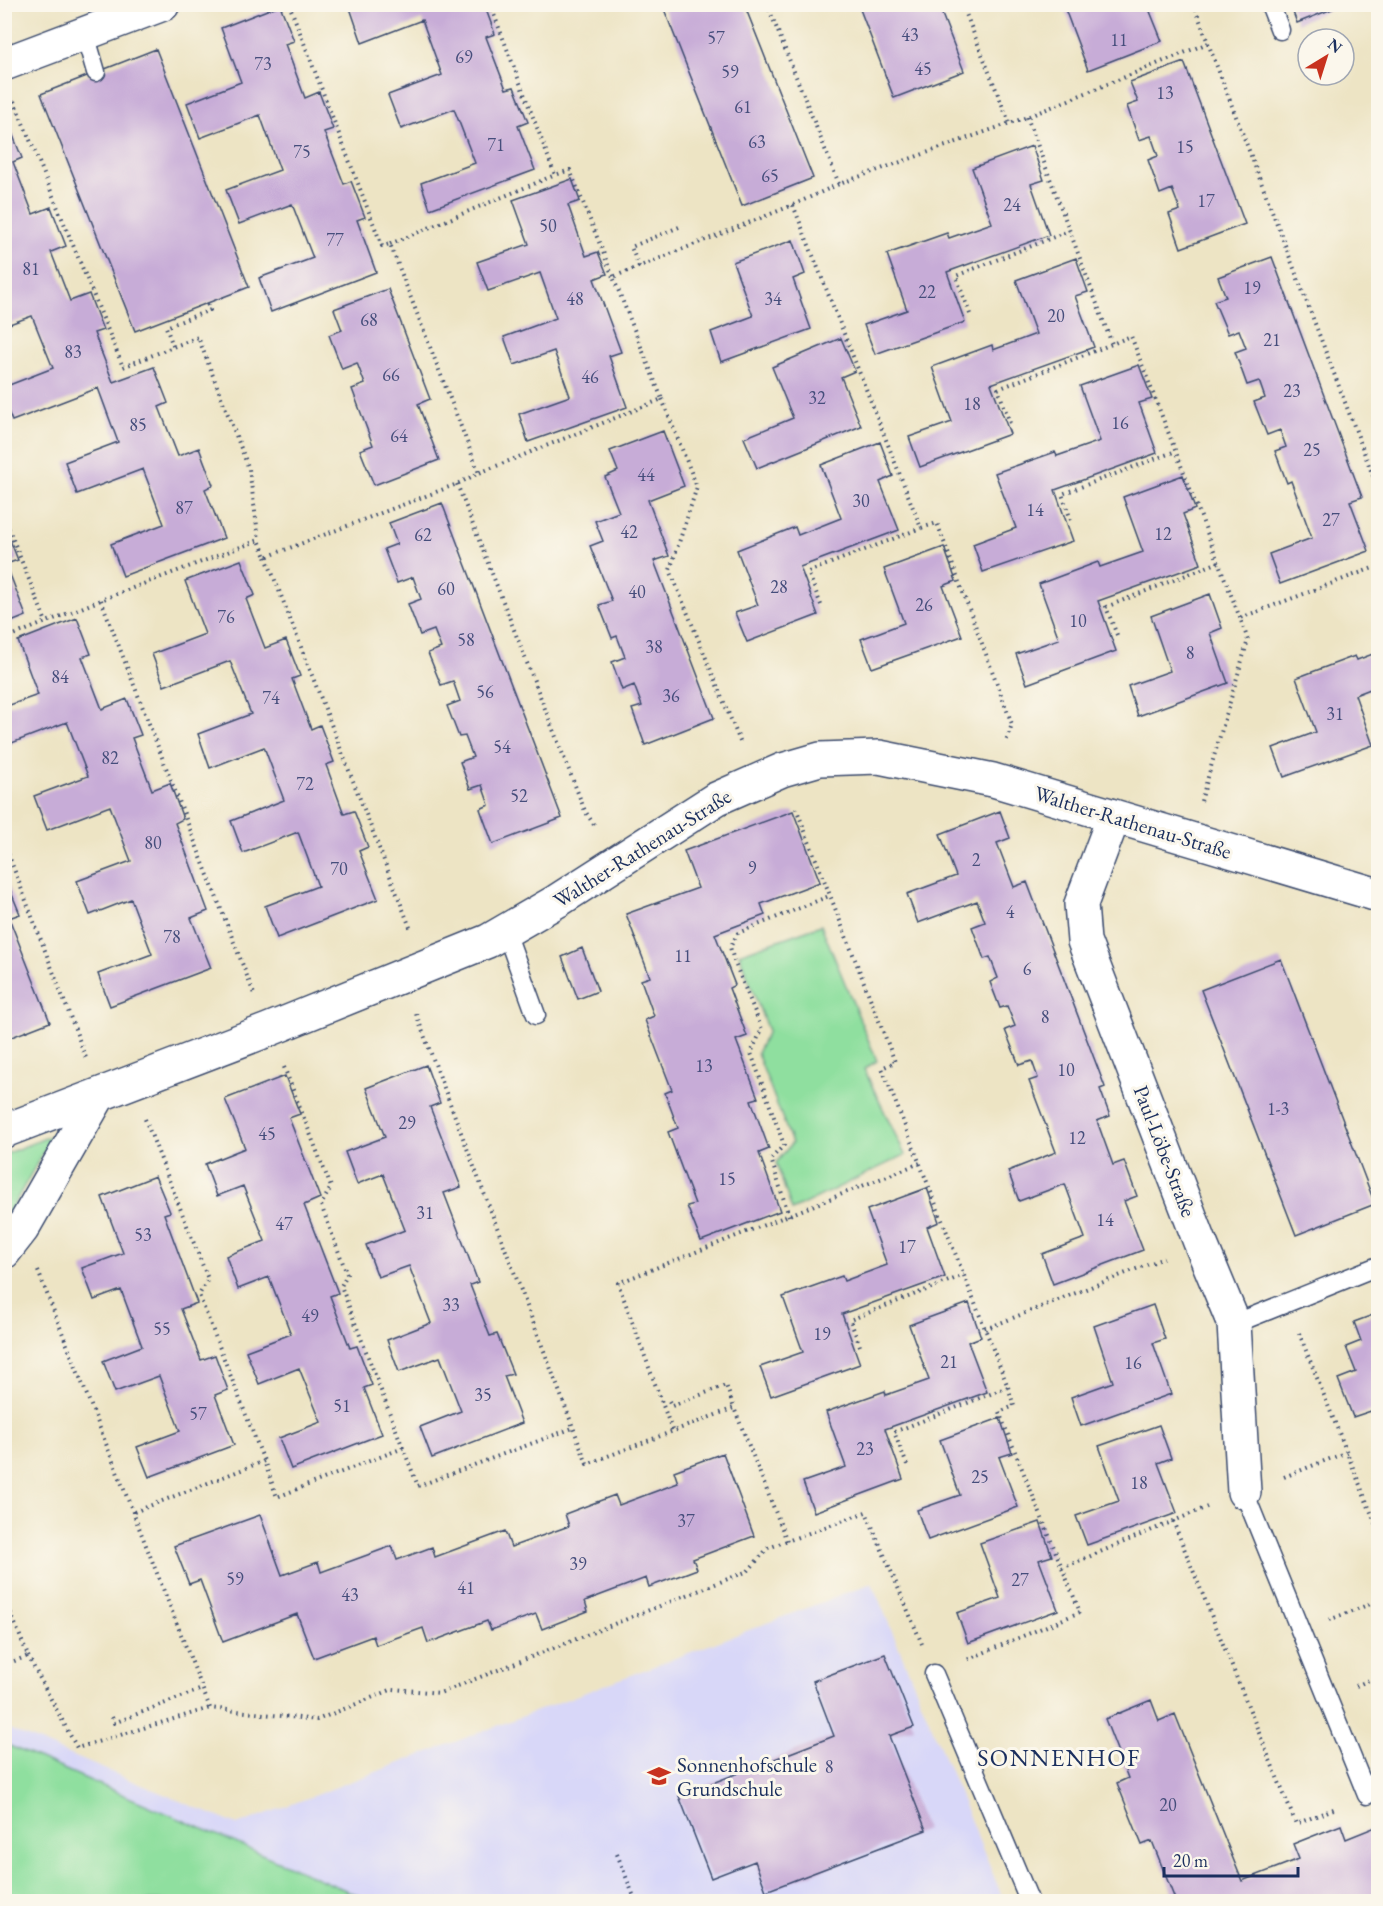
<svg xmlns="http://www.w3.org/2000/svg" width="1383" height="1906" viewBox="0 0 1383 1906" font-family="'EB Garamond',serif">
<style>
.built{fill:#d8d7f8}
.green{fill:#8fdf9f;stroke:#55877e;stroke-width:1.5}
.building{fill:#c7acd7}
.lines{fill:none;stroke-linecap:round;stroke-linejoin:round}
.lane-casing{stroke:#3a4a6d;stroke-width:21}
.street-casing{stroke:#3a4a6d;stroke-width:36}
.path{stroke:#3a4a6d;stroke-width:4;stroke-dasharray:1.5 4.5;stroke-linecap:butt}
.lane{stroke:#fff;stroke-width:18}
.street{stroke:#fff;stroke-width:33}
.labels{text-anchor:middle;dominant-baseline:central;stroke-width:6;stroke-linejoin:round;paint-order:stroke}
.number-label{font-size:18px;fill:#464e7c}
.street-label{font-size:21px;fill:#1b2f5e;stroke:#fbf7ec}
.poi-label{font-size:21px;fill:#1b2f5e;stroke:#fbf7ec;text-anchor:start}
.quarter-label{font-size:24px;letter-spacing:1.5px;fill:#1b2f5e;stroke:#fbf7ec}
</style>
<rect width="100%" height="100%" fill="#fbf7ec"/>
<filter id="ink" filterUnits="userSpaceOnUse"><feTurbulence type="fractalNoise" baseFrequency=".0167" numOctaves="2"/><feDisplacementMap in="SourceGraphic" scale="12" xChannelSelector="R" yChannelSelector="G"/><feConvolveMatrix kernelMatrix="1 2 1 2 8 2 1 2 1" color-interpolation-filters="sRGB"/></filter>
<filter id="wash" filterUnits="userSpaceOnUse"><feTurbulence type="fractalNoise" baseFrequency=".008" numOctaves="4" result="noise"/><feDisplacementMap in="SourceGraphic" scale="24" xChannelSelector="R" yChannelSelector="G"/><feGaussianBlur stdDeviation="1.35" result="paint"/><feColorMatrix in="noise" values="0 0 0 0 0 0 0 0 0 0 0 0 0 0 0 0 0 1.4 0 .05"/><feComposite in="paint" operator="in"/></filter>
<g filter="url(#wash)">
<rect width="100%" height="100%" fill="#ede4c4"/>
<path class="built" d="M872 1583 1004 1901H5L4 1727 237 1825Z"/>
<path class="green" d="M821 925 877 1061 864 1069 905 1155 792 1210 776 1163 792 1143 757 1053 768 1031 739 954Z
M53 1135 5 1220V1154Z
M4 1744H5L371 1901H5Z"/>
<g id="blocks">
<path class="building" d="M358 4H484L495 34 486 37 506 89 514 87 528 122 518 126 535 170 430 209 421 183 475 163 454 109 401 129 388 95 442 75 422 20 362 43 350 8Z
M662 4H744L813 178 742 206Z
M858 4H938L964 71 894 98Z
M1063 4H1147L1162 41 1088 70Z
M1290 4H1336L1337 7 1297 23Z
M280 5 294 41 285 44 305 98 319 92 333 129 324 132 344 184 351 181 365 217 357 220 376 272 271 312 259 278 313 258 292 204 239 224 226 190 280 170 260 115 200 138 187 103 241 82 221 28Z
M156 49 249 287 135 331 41 94Z
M1184 62 1245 224 1181 248 1169 214 1180 210 1172 189 1160 194 1148 160 1158 156 1151 136 1139 140 1127 106 1138 102 1130 82Z
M8 123 22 158 13 162 33 214 51 207 66 246 51 252 70 301 89 294 103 330 94 333 113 382 154 367 168 403 159 407 178 456 199 448 213 485 205 489 224 538 123 576 111 544 164 524 143 469 77 494 65 462 118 442 98 388 12 421 4 401V387L53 368 32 316 4 326V124Z
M1032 146 1044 180 1031 184 1049 235 947 272 965 322 875 354 864 325 907 310 887 254 947 233 949 238 992 223 972 168Z
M572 179 580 201 568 205 586 256 598 252 607 274 594 279 621 352 609 356 627 407 528 442 519 414 570 396 554 351 514 365 504 337 556 318 540 273 488 291 477 262 529 244 513 200Z
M793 240 805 274 793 279 811 329 721 362 711 332 753 316 733 262Z
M1272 257 1362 497 1350 501 1369 551 1280 584 1269 554 1312 538 1291 481 1287 483 1275 451 1286 447 1280 430 1267 435 1254 402 1265 398 1259 381 1247 385 1235 352 1246 348 1239 330 1228 334 1214 301 1226 297 1218 277Z
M1076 258 1088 292 1075 296 1094 347 991 384 1010 434 920 467 909 437 952 422 932 367 992 345 993 350 1036 334 1016 280Z
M388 289 430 399 418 404 439 460 374 485 360 450 373 445 352 389 365 384 357 363 342 369 329 335 342 330 334 309Z
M841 338 855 371 841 377 861 426 757 468 744 438 793 418 772 367Z
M1139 365 1152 399 1139 403 1157 453 1055 490 1073 541 983 572 973 544 1016 528 995 473 1055 452 1057 456 1100 441 1080 386Z
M663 431 684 486 648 500 669 556 654 561 714 718 645 745 632 709 642 706 634 685 622 690 612 662 625 657 617 636 612 638 599 605 612 601 590 546 603 541 595 521 619 512 605 477 618 471 610 451Z
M880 442 893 476 880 482 899 530 800 567 818 615 747 642 735 613 758 605 737 550 795 527 798 535 841 518 821 465Z
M1183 475 1195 509 1183 514 1201 564 1098 601 1116 651 1027 684 1016 654 1059 639 1039 584 1098 562 1100 567 1143 552 1123 497Z
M442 503 562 818 493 844 480 809 489 805 482 785 470 789 460 762 473 757 465 736 459 737 447 706 460 701 453 681 441 685 428 653 441 648 434 630 420 635 408 604 421 599 413 577 397 583 384 549 397 544 389 523Z
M4 525 18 560 6 564 26 616 4 625Z
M944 547 956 581 943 586 962 636 872 668 861 639 904 623 884 569Z
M241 560 255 595 246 599 265 648 286 640 300 676 292 679 311 729 320 725 334 762 326 765 344 814 354 811 368 847 359 851 378 899 277 938 265 906 318 886 298 832 243 853 231 821 284 800 264 747 210 768 198 734 251 714 230 661 164 686 152 654 205 634 185 581Z
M1210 594 1222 628 1210 633 1228 683 1138 716 1128 686 1170 671 1151 616Z
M77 618 91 654 82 657 102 709 127 699 141 735 132 738 152 790 170 783 183 819 175 823 208 911 191 918 211 968 110 1006 98 974 152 954 131 899 90 915 77 881 131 861 110 806 47 830 34 796 88 776 67 722 4 746V707L38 695 18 641Z
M1378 652V686L1355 695 1373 745 1284 777 1273 748 1316 732 1296 678 1355 656 1357 660Z
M793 811 820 882 761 904 765 915 715 934 735 985 729 988 747 1036 736 1040 758 1098 751 1100 769 1149 759 1153 780 1211 701 1241 687 1206 695 1204 668 1132 678 1128 665 1093 672 1090 645 1020 654 1016 641 980 650 977 626 914 698 888 684 851Z
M1000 811 1010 838 997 843 1014 887 1027 882 1105 1087 1100 1089 1110 1116 1097 1121 1113 1165 1124 1161 1137 1196 1124 1201 1143 1250 1053 1284 1042 1254 1085 1238 1065 1184 1019 1201 1008 1171 1056 1152 1029 1081 1038 1078 1032 1061 1019 1065 1005 1030 1015 1026 1007 1006 1000 1008 990 982 998 978 990 957 984 959 972 927 985 922 977 901 918 923 907 894 956 876 940 834Z
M4 875 20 914 9 918 50 1022 4 1040Z
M582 948 598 991 578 999 562 957Z
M1281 959 1375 1204 1296 1235 1201 990Z
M426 1065 440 1103 430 1107 461 1187 444 1193 478 1282 470 1285 490 1336 497 1334 513 1374 504 1376 522 1423 432 1458 420 1427 461 1411 440 1357 399 1372 387 1340 431 1323 409 1266 378 1277 366 1245 405 1230 383 1174 357 1184 345 1152 385 1137 366 1088Z
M285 1076 300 1114 289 1118 320 1198 304 1205 338 1293 330 1296 350 1348 357 1346 372 1385 364 1388 382 1434 291 1469 279 1438 321 1422 299 1368 259 1384 246 1351 291 1334 269 1277 238 1289 226 1256 265 1241 243 1186 217 1196 205 1164 245 1148 225 1099Z
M155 1176 170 1212 164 1214 197 1303 181 1309 201 1360 215 1355 228 1390 215 1395 234 1445 149 1477 137 1447 180 1431 159 1376 115 1392 103 1361 142 1346 121 1290 94 1300 82 1268 123 1253 102 1197Z
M927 1188 939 1222 927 1227 945 1277 842 1314 860 1364 771 1396 760 1367 803 1352 783 1297 842 1276 844 1281 887 1265 867 1210Z
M969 1303 981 1337 968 1342 987 1392 885 1429 903 1479 814 1512 803 1482 846 1467 826 1412 885 1391 886 1395 929 1380 909 1325Z
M1153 1305 1165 1339 1153 1343 1171 1394 1081 1426 1071 1397 1113 1382 1094 1326Z
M1378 1313V1430L1371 1411 1353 1417 1338 1379 1356 1372 1346 1347 1361 1341 1354 1322Z
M1000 1418 1012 1453 999 1457 1018 1507 928 1540 917 1510 960 1495 940 1440Z
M1159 1425 1171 1458 1158 1463 1177 1513 1087 1545 1076 1516 1119 1501 1099 1446Z
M723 1453 754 1536 693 1559 697 1569 649 1587 646 1578 585 1601 588 1611 542 1629 536 1614 491 1630 487 1621 428 1643 423 1628 376 1645 373 1636 314 1658 297 1614 223 1642 200 1580 189 1584 174 1546 260 1515 282 1575 318 1562 321 1572 392 1546 397 1560 432 1547 435 1557 505 1531 511 1547 569 1526 565 1514 615 1495 619 1505 678 1483 674 1471Z
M1040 1522 1052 1556 1039 1560 1058 1610 968 1643 957 1613 1000 1598 980 1543Z
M885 1654 914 1727 889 1736 926 1830 766 1891 755 1861 711 1878 679 1796 834 1736 813 1681Z
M1151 1700 1159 1721 1175 1714 1242 1881 1299 1859 1293 1844 1341 1825 1346 1839 1378 1826V1902H1176L1152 1841 1142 1845 1117 1783 1128 1778 1105 1719Z"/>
</g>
</g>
<g filter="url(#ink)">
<use href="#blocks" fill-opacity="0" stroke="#3a4a6d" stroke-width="1.5"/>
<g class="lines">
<g class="lane-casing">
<path id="lane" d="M1270 4 1280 30
M85 34 96 72
M506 932 536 1015
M1234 1324 1378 1266
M1244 1492 1367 1795
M934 1674 1030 1902"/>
</g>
<g class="street-casing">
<path id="street" d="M4 64 163 4
M1114 816 1081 904 1084 941 1200 1242 1234 1324 1244 1492
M4 1131 268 1030 488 941 557 901 716 799 782 770 820 759 879 757 993 780 1378 895
M4 1252 22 1229 99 1095"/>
</g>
<path class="path" d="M289 4 382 246 390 244 479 473
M490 4 555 175 570 170 613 277
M767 4 839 184
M962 4 1009 122
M1208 43 1375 481 1378 480
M14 101 123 367 198 337 249 469 259 540
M1027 117 1112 344 1131 336 1240 618
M793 205 921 528 937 523 1012 724 1006 742
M390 244 555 175
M639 267 631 247 679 227 677 223
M970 314 956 276 1069 231
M173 346 166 327 210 310 207 304
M662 399 697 487 670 570 741 744
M1010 423 998 389 1112 344
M457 484 585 811 596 828
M4 517 46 622
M1071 520 1062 494 1176 451
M266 557 411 930
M101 600 254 994
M821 605 808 572 921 528
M1117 635 1106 607 1219 562
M4 639 101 600 259 540 266 557 457 484 479 473 662 399 613 277 793 205 839 184 1027 117 1208 43 1194 4
M1201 801 1248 640 1240 618 1378 566
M796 808 895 1062 882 1068 1008 1387 1014 1406 999 1412 1080 1612 964 1661
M4 843 86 1058
M416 1014 587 1464 734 1408 787 1541 866 1512 922 1644
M284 1067 331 1187 321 1205 347 1274 341 1286 403 1448
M145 1119 208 1279 199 1295 264 1461
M789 1216 771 1159 784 1145 751 1053 762 1029 734 961 730 947 738 933 829 896
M38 1271 210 1708 317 1720 393 1689 440 1693 748 1571 768 1548 787 1541
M985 1329 1164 1258
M1299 1333 1378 1530
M860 1346 850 1320 964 1275
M669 1401 672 1406 726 1385 734 1408
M672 1430 618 1283 920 1163
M907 1465 894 1432 1008 1387
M1284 1477 1347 1452
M134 1512 264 1461 277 1497 403 1448 418 1486 573 1428
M1173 1521 1296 1824 1336 1808
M1062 1568 1207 1507
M4 1596 28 1656 4 1665
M1329 1620 1378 1601
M28 1656 77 1748 210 1708
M1356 1686 1378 1676
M112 1717 114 1723 202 1689
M617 1854 636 1902"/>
<use href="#lane" class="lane"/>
<use href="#street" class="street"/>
</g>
</g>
<defs>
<g id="school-bare" transform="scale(1.8)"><path d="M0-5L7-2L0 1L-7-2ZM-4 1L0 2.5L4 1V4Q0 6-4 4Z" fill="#c8321e" stroke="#fbf7ec" stroke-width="2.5" paint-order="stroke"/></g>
</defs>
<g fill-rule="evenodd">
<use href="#school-bare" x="659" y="1776"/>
</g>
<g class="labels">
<g class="number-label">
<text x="910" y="34">43</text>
<text x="716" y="37">57</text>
<text x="1119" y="39">11</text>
<text x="464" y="56">69</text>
<text x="263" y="63">73</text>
<text x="923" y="68">45</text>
<text x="730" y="71">59</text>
<text x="1165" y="92">13</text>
<text x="743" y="106">61</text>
<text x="757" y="141">63</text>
<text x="496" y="144">71</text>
<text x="1185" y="146">15</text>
<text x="302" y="151">75</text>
<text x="770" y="175">65</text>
<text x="1206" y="200">17</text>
<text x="1012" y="204">24</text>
<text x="548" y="225">50</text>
<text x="335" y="239">77</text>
<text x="31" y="268">81</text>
<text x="1252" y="287">19</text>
<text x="927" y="291">22</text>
<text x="575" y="298">48</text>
<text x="773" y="298">34</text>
<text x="1056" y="315">20</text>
<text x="369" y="319">68</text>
<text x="1272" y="339">21</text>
<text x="73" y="351">83</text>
<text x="391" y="374">66</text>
<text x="590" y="376">46</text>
<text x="1292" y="390">23</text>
<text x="817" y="397">32</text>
<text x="972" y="403">18</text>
<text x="1120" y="422">16</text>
<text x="138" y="424">85</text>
<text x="399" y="435">64</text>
<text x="1312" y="449">25</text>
<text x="646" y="474">44</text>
<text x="861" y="500">30</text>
<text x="184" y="507">87</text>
<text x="1035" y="509">14</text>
<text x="1331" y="519">27</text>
<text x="629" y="531">42</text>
<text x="1163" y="533">12</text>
<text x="423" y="534">62</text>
<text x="779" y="586">28</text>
<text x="446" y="588">60</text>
<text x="637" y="591">40</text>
<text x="924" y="604">26</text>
<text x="226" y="616">76</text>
<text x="1078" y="620">10</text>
<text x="466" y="639">58</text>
<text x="654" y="646">38</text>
<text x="1190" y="652">8</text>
<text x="60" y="676">84</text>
<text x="485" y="691">56</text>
<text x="671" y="695">36</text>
<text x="271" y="697">74</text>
<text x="1335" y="713">31</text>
<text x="502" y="746">54</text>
<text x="110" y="757">82</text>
<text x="305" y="783">72</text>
<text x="519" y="795">52</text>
<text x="153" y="842">80</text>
<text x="976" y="859">2</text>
<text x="752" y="867">9</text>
<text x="339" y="868">70</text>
<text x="1010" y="911">4</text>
<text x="172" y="936">78</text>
<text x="683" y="955">11</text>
<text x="1027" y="968">6</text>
<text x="1045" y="1016">8</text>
<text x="704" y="1065">13</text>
<text x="1066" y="1069">10</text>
<text x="1278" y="1108">1-3</text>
<text x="407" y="1122">29</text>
<text x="267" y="1133">45</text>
<text x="1077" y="1137">12</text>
<text x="727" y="1178">15</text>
<text x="425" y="1212">31</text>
<text x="1105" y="1219">14</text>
<text x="284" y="1223">47</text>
<text x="143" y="1234">53</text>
<text x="907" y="1246">17</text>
<text x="451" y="1304">33</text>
<text x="310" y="1315">49</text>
<text x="162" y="1328">55</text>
<text x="822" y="1333">19</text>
<text x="949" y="1361">21</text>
<text x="1133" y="1362">16</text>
<text x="483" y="1394">35</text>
<text x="342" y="1405">51</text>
<text x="198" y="1413">57</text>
<text x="865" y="1448">23</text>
<text x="980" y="1476">25</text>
<text x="1139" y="1482">18</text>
<text x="686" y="1520">37</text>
<text x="578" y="1563">39</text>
<text x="235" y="1578">59</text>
<text x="1020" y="1579">27</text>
<text x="466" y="1587">41</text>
<text x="350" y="1594">43</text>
<text x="829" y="1766">8</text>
<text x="1168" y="1804">20</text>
</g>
<g class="street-label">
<text transform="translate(1133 822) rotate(17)">Walther-Rathenau-Straße</text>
<text transform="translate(642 848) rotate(-32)">Walther-Rathenau-Straße</text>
<text transform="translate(1165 1151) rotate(69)">Paul-Löbe-Straße</text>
</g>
<g class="poi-label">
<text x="677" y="1764">Sonnenhofschule<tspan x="677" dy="24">Grundschule</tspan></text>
</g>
<g class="quarter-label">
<text x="1059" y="1757">SONNENHOF</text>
</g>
</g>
<rect width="1383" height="1906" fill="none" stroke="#fbf7ec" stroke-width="24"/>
<g transform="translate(1326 57) rotate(38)"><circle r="28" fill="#fbf7ec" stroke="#a1a7b3" stroke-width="1.5"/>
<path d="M0-4.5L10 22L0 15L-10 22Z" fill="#c8321e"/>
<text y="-9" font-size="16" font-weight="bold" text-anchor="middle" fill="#1b2f5e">N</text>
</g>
<path d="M1164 1867v9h134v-9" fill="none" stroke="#1b2f5e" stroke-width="3"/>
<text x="1173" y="1867" font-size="18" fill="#1b2f5e" stroke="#fbf7ec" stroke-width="4.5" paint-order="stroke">20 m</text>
</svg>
